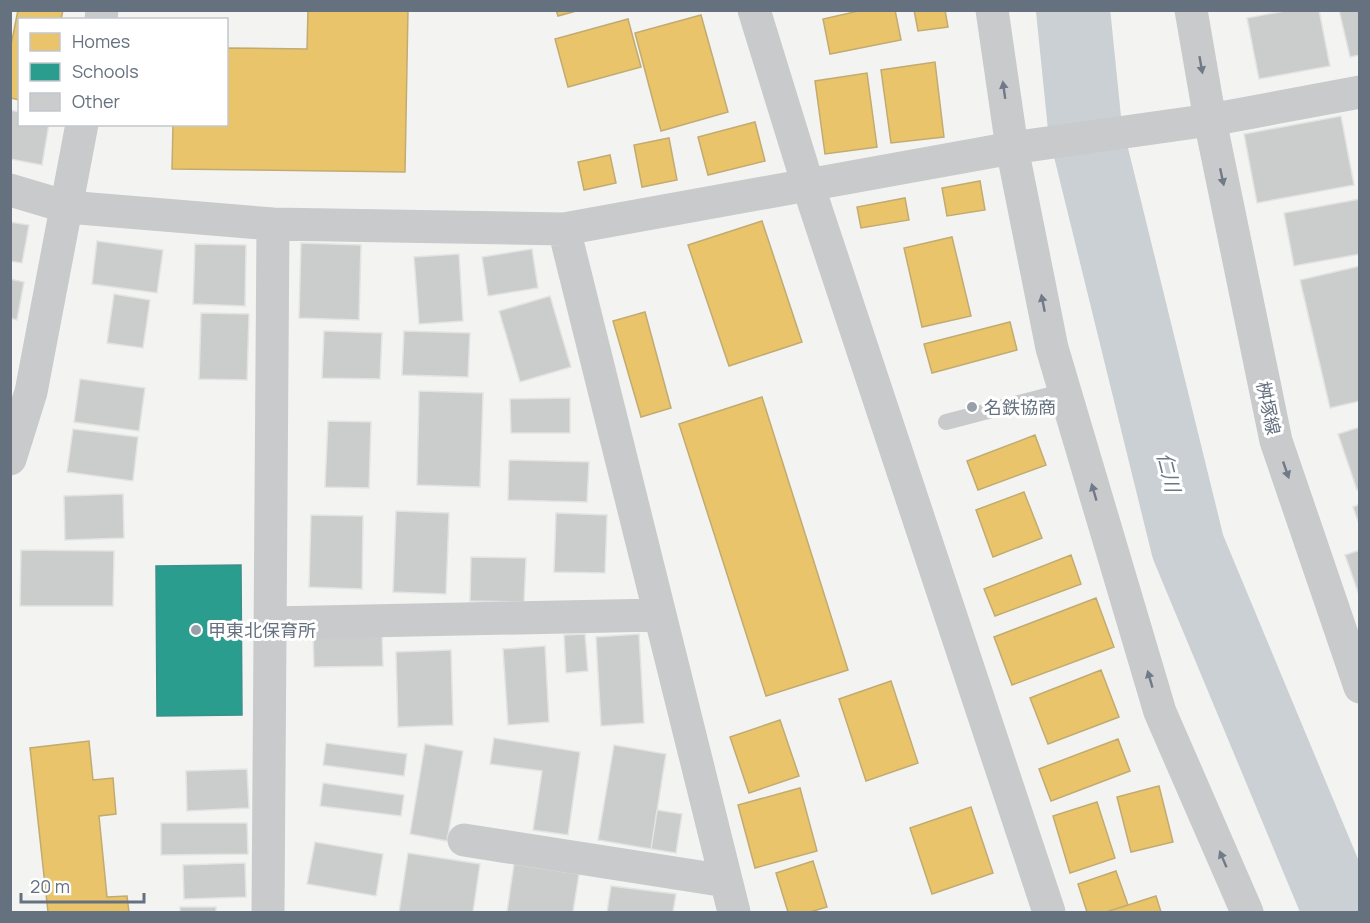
<svg xmlns="http://www.w3.org/2000/svg" width="1370" height="923" viewBox="0 0 1370 923" font-family="Manrope,'Noto Sans JP',sans-serif">
<style>
.homes{fill:#e9c46a;stroke:#c2ab71;stroke-width:1.5}
.schools{fill:#2a9d8f;stroke:#3c908a;stroke-width:1.5}
.lines{fill:none;stroke-linecap:round;stroke-linejoin:round}
.river{stroke:#cad0d3;stroke-width:74}
.building{fill:#cbcdcd;stroke:#e2e3e2;stroke-width:1.5}
.lane{stroke:#c9cacc;stroke-width:16}
.street{stroke:#c9cacc;stroke-width:33}
.oneway{fill:#707a88}
.poi-dot{fill:#979fa8;stroke:#fff;stroke-width:2}
.labels{text-anchor:middle;dominant-baseline:central;stroke-width:6;stroke-linejoin:round;paint-order:stroke}
.poi-label{font-size:18px;fill:#667180;stroke:#fff;text-anchor:start}
.street-label{font-size:18px;fill:#667180;stroke:#fff}
.water-label{font-size:20px;font-style:italic;fill:#677984;stroke:#fff}
</style>
<rect width="100%" height="100%" fill="#f3f4f2"/>
<path class="homes" d="M18 10H63L61 20H20V100L10 98V50Z
M308 10H408L405 172 172 169 173 124H226V48L307 49Z
M556 10H580L558 16Z
M863 10H895L901 40 830 54 823 19Z
M914 10H945L948 27 918 31Z
M701 15 728 112 661 131 635 33Z
M628 19 641 67 568 87 555 39Z
M935 62 944 137 891 143 881 70Z
M867 73 877 147 825 154 815 81Z
M755 122 765 161 708 175 698 137Z
M669 138 677 180 642 187 634 145Z
M610 155 616 183 584 190 578 162Z
M980 181 985 210 947 216 942 188Z
M905 198 909 220 861 228 857 207Z
M762 221 802 342 729 366 688 245Z
M952 237 971 316 922 327 904 248Z
M645 312 671 408 641 417 613 321Z
M1010 322 1017 350 932 373 924 344Z
M762 397 848 670 766 696 679 424Z
M1035 435 1046 465 978 490 967 461Z
M1024 492 1042 538 993 557 976 510Z
M1071 555 1081 584 995 616 984 589Z
M1096 598 1114 647 1012 685 994 637Z
M1101 670 1119 717 1048 744 1030 698Z
M891 681 918 763 866 781 839 699Z
M780 720 799 776 749 793 730 737Z
M1118 739 1130 771 1051 801 1039 769Z
M89 741 93 780 113 778 116 814 99 816 107 897 127 896 129 912H48L30 748Z
M1159 786 1173 842 1131 852 1117 797Z
M800 788 817 851 755 868 738 805Z
M1097 802 1115 858 1070 873 1053 816Z
M971 807 993 873 932 894 910 828Z
M813 861 827 907 810 912H788L776 873Z
M1116 871 1128 905 1106 912H1087L1078 884Z
M1156 896 1161 912H1106L1128 905Z"/>
<path class="schools" d="M241 565 242 715 157 716 156 566Z"/>
<g class="lines">
<path class="river" d="M1073 10 1085 128 1188 547 1340 912"/>
</g>
<path class="building" d="M1290 10H1319L1330 66 1259 79 1247 18Z
M1339 10H1360V55L1350 57Z
M10 110 20 112V124H49L42 165 10 159Z
M1341 116 1354 185 1257 203 1244 134Z
M1360 199V254L1294 266 1284 213Z
M10 222 29 225 22 263 10 261Z
M97 241 163 250 157 293 92 284Z
M301 243 361 245 359 320 299 318Z
M195 244 246 245 245 306 193 304Z
M532 249 538 288 488 296 482 257Z
M459 254 463 321 419 324 414 257Z
M1360 266V401L1330 408 1300 280Z
M10 279 24 282 17 320 10 318Z
M114 294 150 300 143 348 107 343Z
M550 296 571 367 520 382 499 311Z
M201 313 249 314 247 380 199 379Z
M324 331 382 333 380 379 322 378Z
M404 331 470 333 468 377 402 375Z
M80 379 145 388 139 431 74 422Z
M419 391 483 393 480 487 417 485Z
M570 398V433H511L510 399Z
M328 421 371 422 369 488 325 487Z
M1360 427V489L1357 490 1338 434Z
M73 429 138 437 133 481 67 472Z
M509 460 589 462 587 502 508 500Z
M123 494 124 538 65 540 64 496Z
M1360 504V527L1353 507Z
M396 511 449 513 446 594 393 592Z
M556 513 607 515 605 573 554 572Z
M311 515 363 516 362 589 309 587Z
M21 550 114 551 113 606H20Z
M1360 550V595H1359L1345 555Z
M471 557 526 558 524 602 470 601Z
M585 634 588 671 566 673 564 635Z
M639 634 644 723 601 726 596 637Z
M382 635 383 666 314 667 313 636Z
M545 646 549 722 508 725 503 649Z
M451 650 453 725 398 727 396 652Z
M494 738 580 752 568 835 533 830 542 771 490 764Z
M326 743 407 754 404 776 323 765Z
M425 744 463 751 447 841 410 834Z
M614 745 666 754 651 849 598 840Z
M247 769 249 808 187 811 186 771Z
M323 783 404 795 401 816 320 806Z
M657 810 682 814 676 853 651 849Z
M161 823H247L248 854 161 855Z
M315 842 383 854 376 896 307 884Z
M408 853 480 864 473 912H399Z
M245 863 246 897 184 899 183 865Z
M514 864 579 874 573 912H507Z
M611 886 676 894 673 912H607Z
M180 907H216V912H180Z"/>
<g class="lines">
<path class="lane" d="M946 422 1065 391"/>
<path class="street" d="M754 10 808 185 1049 912
M992 10 1012 148 1052 348 1160 712 1247 912
M1191 10 1210 120 1276 441 1360 687
M101 20 102 10
M10 190 67 207 273 224 564 229 1012 148 1210 120 1360 92
M564 229 734 912
M10 459 31 392 82 124
M271 623 660 615
M464 840 726 881
M268 912 273 224"/>
</g>
<defs><path id="oneway-solid" d="M-6-.8H1V-3.2L6.5 0L1 3.2V.8H-6Z" transform="scale(1.5)"/></defs>
<g class="oneway">
<use href="#oneway-solid" transform="translate(1201 65) rotate(80)"/>
<use href="#oneway-solid" transform="translate(1004 90) rotate(-98)"/>
<use href="#oneway-solid" transform="translate(1222 177) rotate(78)"/>
<use href="#oneway-solid" transform="translate(1043 303) rotate(-101)"/>
<use href="#oneway-solid" transform="translate(1286 470) rotate(71)"/>
<use href="#oneway-solid" transform="translate(1094 492) rotate(-106)"/>
<use href="#oneway-solid" transform="translate(1150 679) rotate(-106)"/>
<use href="#oneway-solid" transform="translate(1223 859) rotate(-113)"/>
</g>
<g class="poi-dot">
<circle cx="972" cy="407" r="6"/>
<circle cx="196" cy="630" r="6"/>
</g>
<g class="labels">
<g class="poi-label">
<text x="984" y="407">名鉄協商</text>
<text x="208" y="630">甲東北保育所</text>
</g>
<g class="street-label">
<text transform="translate(1269 408) rotate(78)">桝塚線</text>
</g>
<g class="water-label">
<text transform="translate(1169 472) rotate(76)">仁川</text>
</g>
</g>
<rect width="1370" height="923" fill="none" stroke="#667180" stroke-width="24"/>
<rect x="18" y="18" width="210" height="108" fill="#ffffff" stroke="#c2c6cc" stroke-width="1.5"/>
<rect x="30" y="33" width="30" height="18" fill="#e9c46a" stroke="#c2c6cc" stroke-width="1.5"/>
<text x="72" y="48" font-size="18" fill="#667180">Homes</text>
<rect x="30" y="63" width="30" height="18" fill="#2a9d8f" stroke="#c2c6cc" stroke-width="1.5"/>
<text x="72" y="78" font-size="18" fill="#667180">Schools</text>
<rect x="30" y="93" width="30" height="18" fill="#cbcdcd" stroke="#c2c6cc" stroke-width="1.5"/>
<text x="72" y="108" font-size="18" fill="#667180">Other</text>
<path d="M21 893v9h123v-9" fill="none" stroke="#667180" stroke-width="3"/>
<text x="30" y="893" font-size="18" fill="#667180" stroke="#ffffff" stroke-width="4.5" paint-order="stroke">20 m</text>
</svg>
